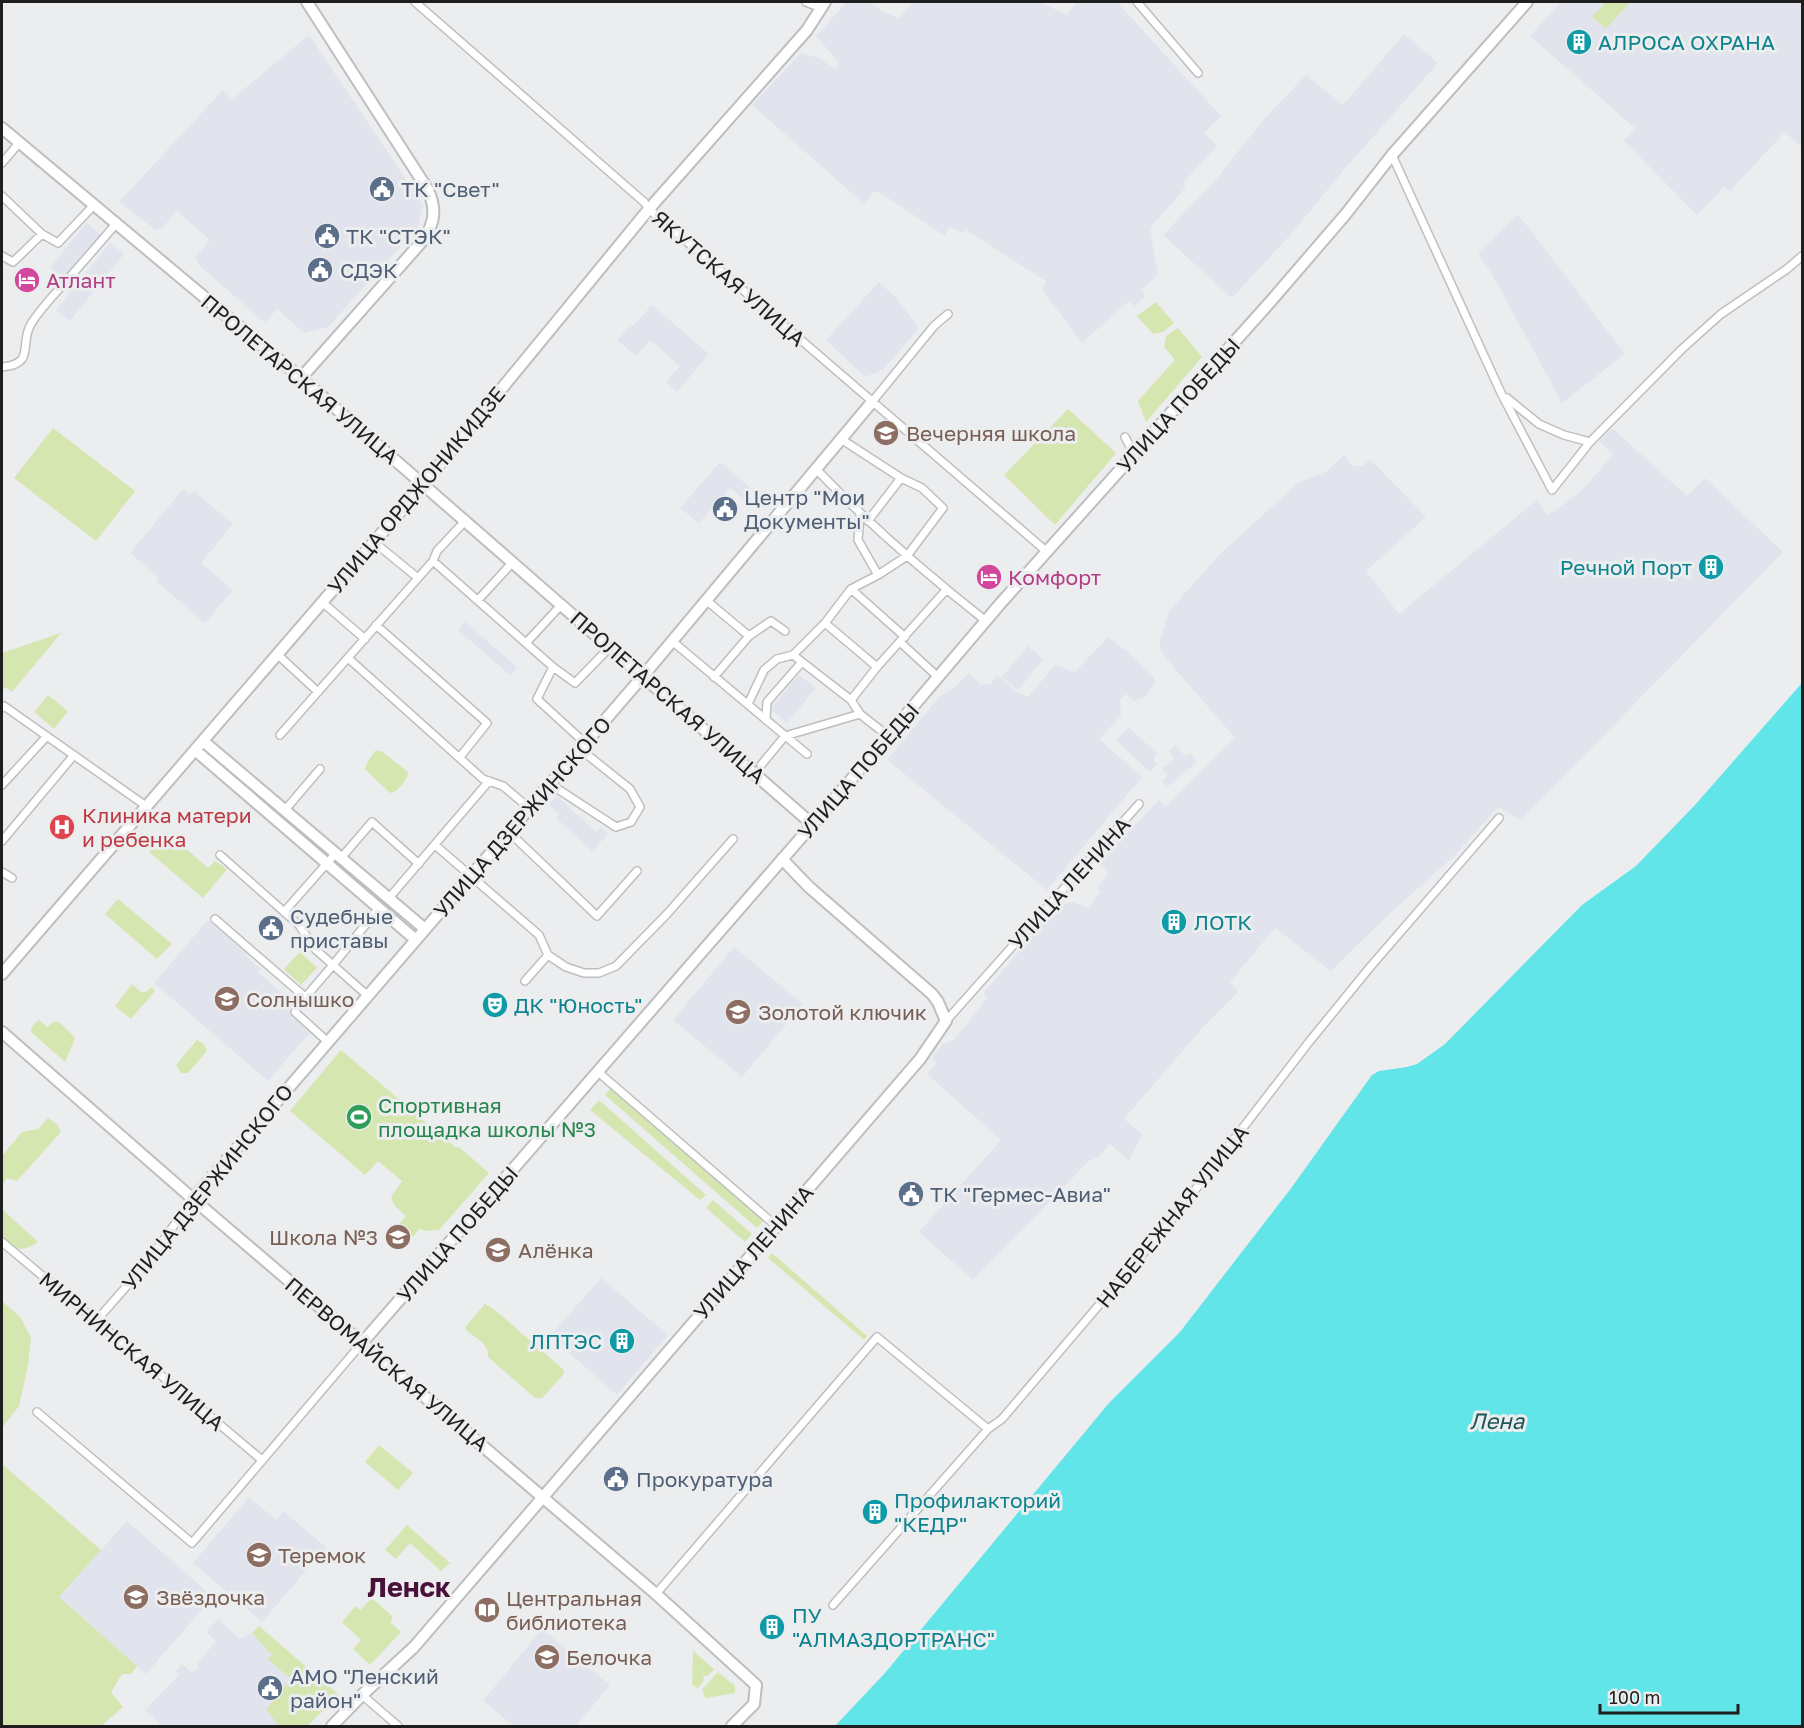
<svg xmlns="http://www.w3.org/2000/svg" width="1804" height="1728" viewBox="0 0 1804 1728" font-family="'Golos Text',sans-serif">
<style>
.built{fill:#e1e4ed}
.green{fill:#d5e6b1}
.water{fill:#61e5e8}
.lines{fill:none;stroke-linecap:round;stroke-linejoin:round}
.street-casing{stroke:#bdbec0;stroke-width:10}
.secondary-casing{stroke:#bdbec0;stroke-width:14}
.street{stroke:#fff;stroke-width:7}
.secondary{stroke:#fff;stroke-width:10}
.labels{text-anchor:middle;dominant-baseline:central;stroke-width:6;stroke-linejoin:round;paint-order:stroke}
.culture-label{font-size:21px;fill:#0d838f;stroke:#ecedee;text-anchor:start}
.service-label{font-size:21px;fill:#4e5e75;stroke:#ecedee;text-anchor:start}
.street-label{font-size:21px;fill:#1f1f1f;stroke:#ecedee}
.hotel-label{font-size:21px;fill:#b23c85;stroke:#ecedee;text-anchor:start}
.education-label{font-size:21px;fill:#785e54;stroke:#ecedee;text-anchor:start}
.health-label{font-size:21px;fill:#be3a42;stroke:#ecedee;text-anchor:start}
.leisure-label{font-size:21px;fill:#27864d;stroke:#ecedee;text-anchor:start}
.water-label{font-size:22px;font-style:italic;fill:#1c5556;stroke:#ecedee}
.district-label{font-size:27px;font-weight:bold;fill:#48103b;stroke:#ecedee}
</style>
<rect width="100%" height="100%" fill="#ecedee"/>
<path class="built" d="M847 2H870L882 11 899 18 913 2H1040L1067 15 1077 2H1117L1221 116 1204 133 1217 146 1183 183 1186 187 1150 228 1158 275 1141 290 1146 296 1134 306 1129 301 1082 343 1042 290 1046 281 966 230 963 233 949 227 945 236 879 192H874L864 204 752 105 801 53 819 58 835 69 839 63 816 36Z
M1561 2H1802V148L1785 132 1730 191 1724 187 1697 215 1624 141 1635 128 1530 36Z
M1404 34 1438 63 1343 171 1292 233 1232 298 1163 235 1213 183 1264 119 1306 75 1343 105Z
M309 35 423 205 418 227 328 327 304 333 277 309 265 323 200 266 195 257 210 240 177 211 162 228 156 230 119 202 223 90 232 99Z
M1518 214 1625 354 1562 403 1493 276 1478 253Z
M87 223 101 235 63 279 50 267Z
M110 243 124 254 70 321 56 310Z
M879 282 897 299 919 328 883 370 865 377 826 340Z
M652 305 709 354 677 392 666 382 680 366 650 340 636 356 617 340 631 325 633 326Z
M1612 428 1687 496 1705 478 1783 552 1521 820 1498 807 1453 857 1385 918 1331 971 1275 928 1230 982 1238 992 1205 1025 1124 1119 1142 1134 1129 1161 1110 1144 1098 1157 1089 1161 973 1280 919 1232 1001 1140 927 1074 937 1063 932 1058 943 1044 954 1040 981 1006 987 998 984 993 1056 907 1072 902 1088 908 1101 891 1097 887 1108 874 1106 869 1099 862 1159 800 1166 806 1235 738 1164 656 1159 645 1169 611 1221 553 1298 483 1327 471 1344 455 1352 466H1362L1370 459 1426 517 1366 571 1399 614 1537 500 1547 515 1563 505 1583 489 1613 455 1599 441Z
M720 462 752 489 743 499 730 488 699 523 680 508Z
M183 489 190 495 194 491 233 524 201 563 233 590 205 623 156 581 158 577 130 553Z
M465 622 517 667 510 675 458 630Z
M1108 637 1128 652 1153 676 1155 682 1145 697 1134 701 1126 694 1120 699 1121 716 1099 739 1142 777 1047 890 887 760 940 696 955 687 969 673 980 684 990 685 997 675 1017 692 1028 697 1055 665 1075 672Z
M1028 646 1043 659 1018 690 1002 677Z
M799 675 816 688 787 723 770 709Z
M1129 727 1157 754 1153 759 1157 764 1150 772 1116 740Z
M1175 745 1186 757 1190 753 1197 762 1167 787 1162 781 1168 776 1162 769 1175 759 1169 751Z
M557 796 596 832 601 828 608 834 592 851 556 818 559 814 549 805Z
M208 920 246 953 245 955 261 969 258 972 284 995 280 1002 311 1031 268 1081 154 983Z
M734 947 803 1004 742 1077 673 1020Z
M601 1278 668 1335 617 1395 550 1336Z
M249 1497 276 1520 283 1511 326 1547 262 1622 193 1563Z
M127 1521 213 1597 146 1674 59 1597Z
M218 1619 240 1639 252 1633 330 1704 307 1726H162L145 1710 179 1675 176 1671 182 1664 191 1672 195 1671 199 1667 197 1664 216 1641 206 1632Z
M542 1629 610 1685 576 1726H514L483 1701Z"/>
<path class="green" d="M1606 2H1630L1606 29 1592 17Z
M1156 302 1174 323 1163 332 1153 334 1137 316Z
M1178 328 1202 357 1146 422 1138 401 1175 360 1164 347 1166 336Z
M1068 409 1116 453 1055 525 1004 475Z
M53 428 135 491 96 541 14 478Z
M61 633 12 692 5 687 2 691V653Z
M48 695 68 711 54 729 34 712Z
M375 751H381L407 771 408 775C403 783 400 791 390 793L365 769 368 761Z
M167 832 208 868 215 861 227 869 203 898 149 852Z
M118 899 172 944 157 959 105 914Z
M300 952 317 968 301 985 284 969Z
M132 984 141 992H146L151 987 155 991 131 1019 115 1006Z
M39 1020 47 1027 54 1022H59L75 1038 65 1062 31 1032 32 1026Z
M197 1040 204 1044 207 1051 188 1073H181L176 1065Z
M341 1050 455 1147H459L489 1173 439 1230 424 1231 420 1228 413 1237 399 1224 406 1216 394 1205 391 1197 402 1181 378 1161 365 1175 290 1111Z
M612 1087 764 1220 757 1228 605 1095Z
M599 1100 706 1195 700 1200 590 1110Z
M48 1118 57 1124 61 1132 17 1181 7 1178 2 1185V1156L22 1132 38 1129Z
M713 1200 752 1234 745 1242 706 1208Z
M2 1209 38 1242C20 1254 16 1249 2 1237Z
M772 1253 867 1336 864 1340 768 1258Z
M2 1301 20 1317 31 1337 28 1365 19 1406 2 1428Z
M485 1304 495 1310 564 1370 563 1375 542 1398H535L488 1357C490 1344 475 1338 466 1330L465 1327Z
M379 1445 413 1473 398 1490 365 1462Z
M2 1464 101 1550 59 1597 137 1666 131 1674H122L111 1692 123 1707 101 1726H2Z
M407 1525 450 1563 441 1571 410 1543 396 1559 385 1550Z
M372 1598 393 1617 390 1622 401 1632 370 1665 353 1649 361 1640 342 1622 356 1606 360 1610Z
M259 1626 339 1695 307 1726H277L278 1725 266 1709 291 1679 268 1659 272 1655 252 1633Z
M693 1651 714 1669 709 1675 703 1676 704 1680 698 1688 692 1685Z
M718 1672 735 1686V1693L706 1698 702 1690Z"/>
<path class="water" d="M1802 683V1726H835L885 1673 1109 1403 1180 1332 1292 1187 1372 1075 1379 1071 1407 1067 1417 1064 1445 1044 1582 905 1636 866 1695 805Z"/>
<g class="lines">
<g class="street-casing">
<path id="street" d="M415 2 644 202 649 209 1046 551
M806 2 821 8
M1137 2 1198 73
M1392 155 1502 395 1552 490 1590 442 1682 349 1721 314 1787 269 1802 256
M2 163 19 143
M2 196 42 234
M2 256 13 262 42 234 58 243 93 206
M2 367C36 364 19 344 31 324 39 311 50 299 60 288 79 267 97 246 115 225
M1507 398 1539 424 1564 435 1590 442
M872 402 934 326 948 314
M1125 437 1134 454
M816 469C869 524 926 574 986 621
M860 515 858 540 878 575
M868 521 901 478
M374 542 418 578
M433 561 553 667 575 683 610 647
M851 589 905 637
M478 600 513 562
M706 600 749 636
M322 602 365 639
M825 623 877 667
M376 625 487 723 460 757
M672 641 807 754
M900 642 938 677
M526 643 562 604
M277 654 318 692
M793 655 851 700 860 714 888 736
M348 658 483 779 503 786 529 808
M553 667 537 699 585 743
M714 677 749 636 771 621 785 631
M851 700 877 667 946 590
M748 704 764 670 777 659 793 655 825 623 851 589 878 575 907 556 943 508 922 488 901 478 841 439
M2 708 4 706 146 806
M766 720 767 702 802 662
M280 735 433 561 437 551 466 520
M761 765 785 736 860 714
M550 784 616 827 631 822 640 807 630 789 580 749
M2 785 47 736
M285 810 320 769
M509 832 597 916 637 871
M2 841 74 755
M435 845 539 935 548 955 525 981
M220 855 299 925 316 950 368 996
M341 858 372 822 419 864
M2 872 12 878
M389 898 489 781
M284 912 336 853
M215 919 305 997
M548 955 566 967 584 973H599L616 966 667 914 733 839
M946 1021 1139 804
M328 1042 295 1012 297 1007 333 965 379 908
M597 1071 775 1225
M2 1242 262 1460
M97 1320 146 1264 193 1199
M37 1412 192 1543 362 1343
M656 1594 877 1337 988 1429
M833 1605 988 1429 1002 1419 1178 1212 1309 1042 1371 966 1499 818
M362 1695 398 1726"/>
</g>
<g class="secondary-casing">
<path id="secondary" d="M2 128 301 378 812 824
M301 378 425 238C435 221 436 208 428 190L307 2
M203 741 425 929
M195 750 416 940
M2 974 412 498 649 209 807 30 825 2
M2 1032 193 1199 656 1594 756 1685 754 1704 732 1726
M193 1199 643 676 872 402
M362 1343 832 802 1000 604 1271 301 1345 215 1392 155 1527 2
M332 1726 362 1695 414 1647 920 1059 946 1021 938 1002 932 994 809 887 782 859"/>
</g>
<use href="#street" class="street"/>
<use href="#secondary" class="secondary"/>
</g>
<defs>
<g id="building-disc" transform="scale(1.35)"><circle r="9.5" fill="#0f9aa8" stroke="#ecedee"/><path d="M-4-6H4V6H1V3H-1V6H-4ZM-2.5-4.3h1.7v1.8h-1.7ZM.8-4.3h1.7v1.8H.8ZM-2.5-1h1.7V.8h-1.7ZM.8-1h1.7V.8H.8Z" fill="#fff"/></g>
<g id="civic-disc" transform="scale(1.35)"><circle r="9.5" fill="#5c6f8a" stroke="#ecedee"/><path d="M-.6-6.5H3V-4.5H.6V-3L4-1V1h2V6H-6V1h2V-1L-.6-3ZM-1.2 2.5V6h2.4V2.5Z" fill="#fff"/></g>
<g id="hotel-disc" transform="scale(1.35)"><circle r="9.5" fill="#d1479c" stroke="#ecedee"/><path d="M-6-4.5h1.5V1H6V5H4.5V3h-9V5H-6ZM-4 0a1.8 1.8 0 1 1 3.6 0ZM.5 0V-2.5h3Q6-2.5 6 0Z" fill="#fff"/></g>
<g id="school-disc" transform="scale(1.35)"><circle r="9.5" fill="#8d6e63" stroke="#ecedee"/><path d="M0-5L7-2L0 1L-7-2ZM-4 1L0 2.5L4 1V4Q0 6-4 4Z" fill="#fff"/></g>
<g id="hospital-disc" transform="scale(1.35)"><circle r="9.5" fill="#e0444e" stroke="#ecedee"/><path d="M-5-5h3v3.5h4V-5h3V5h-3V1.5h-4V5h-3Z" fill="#fff"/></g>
<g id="theatre-disc" transform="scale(1.35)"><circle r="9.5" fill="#0f9aa8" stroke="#ecedee"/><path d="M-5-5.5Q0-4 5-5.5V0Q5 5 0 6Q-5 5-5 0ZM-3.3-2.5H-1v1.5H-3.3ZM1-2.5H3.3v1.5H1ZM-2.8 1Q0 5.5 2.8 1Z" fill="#fff"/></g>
<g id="stadium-disc" transform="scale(1.35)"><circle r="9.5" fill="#2e9e5b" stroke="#ecedee"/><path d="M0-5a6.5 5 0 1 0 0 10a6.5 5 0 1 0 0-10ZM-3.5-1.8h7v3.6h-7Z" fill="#fff"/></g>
<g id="library-disc" transform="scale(1.35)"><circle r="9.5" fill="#8d6e63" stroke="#ecedee"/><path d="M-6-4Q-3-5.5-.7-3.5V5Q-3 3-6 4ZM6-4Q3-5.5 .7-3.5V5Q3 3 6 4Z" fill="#fff"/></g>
</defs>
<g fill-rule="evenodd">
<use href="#building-disc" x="1579" y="42"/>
<use href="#civic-disc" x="382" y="189"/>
<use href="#civic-disc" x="327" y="236"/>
<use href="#civic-disc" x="320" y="270"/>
<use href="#hotel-disc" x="27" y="280"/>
<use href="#school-disc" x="886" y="433"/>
<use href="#civic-disc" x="725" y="509"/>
<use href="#building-disc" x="1711" y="567"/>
<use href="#hotel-disc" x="989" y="577"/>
<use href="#hospital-disc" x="62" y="827"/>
<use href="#building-disc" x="1174" y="922"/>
<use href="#civic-disc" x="271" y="928"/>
<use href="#school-disc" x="227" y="999"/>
<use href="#theatre-disc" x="495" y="1005"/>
<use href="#school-disc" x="738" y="1012"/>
<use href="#stadium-disc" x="359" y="1117"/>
<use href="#civic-disc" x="911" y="1194"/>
<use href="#school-disc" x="398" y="1237"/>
<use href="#school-disc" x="498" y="1250"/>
<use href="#building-disc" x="622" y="1341"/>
<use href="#civic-disc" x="616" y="1479"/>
<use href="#building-disc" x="875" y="1512"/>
<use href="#school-disc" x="259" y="1555"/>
<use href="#school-disc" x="136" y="1597"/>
<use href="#library-disc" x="487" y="1610"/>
<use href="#building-disc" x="772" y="1627"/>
<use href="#school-disc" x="547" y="1657"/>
<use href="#civic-disc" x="270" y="1688"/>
</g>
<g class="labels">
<g class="culture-label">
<text x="1598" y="42">АЛРОСА ОХРАНА</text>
<text x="1692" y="567" text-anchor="end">Речной Порт</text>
<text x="1194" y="922">ЛОТК</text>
<text x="514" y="1005">ДК "Юность"</text>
<text x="602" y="1341" text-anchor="end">ЛПТЭС</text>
<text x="894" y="1500">Профилакторий<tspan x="894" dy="24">"КЕДР"</tspan></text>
<text x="792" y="1615">ПУ<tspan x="792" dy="24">"АЛМАЗДОРТРАНС"</tspan></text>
</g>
<g class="service-label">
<text x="401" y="189">ТК "Свет"</text>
<text x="346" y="236">ТК "СТЭК"</text>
<text x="340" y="270">СДЭК</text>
<text x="744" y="497">Центр "Мои<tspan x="744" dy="24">Документы"</tspan></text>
<text x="290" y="916">Судебные<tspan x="290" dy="24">приставы</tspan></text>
<text x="930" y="1194">ТК "Гермес-Авиа"</text>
<text x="636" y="1479">Прокуратура</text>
<text x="290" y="1676">АМО "Ленский<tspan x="290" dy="24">район"</tspan></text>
</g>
<g class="street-label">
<text transform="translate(729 278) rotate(41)">ЯКУТСКАЯ УЛИЦА</text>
<text transform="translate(300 379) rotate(40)">ПРОЛЕТАРСКАЯ УЛИЦА</text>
<text transform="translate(1178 405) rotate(-48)">УЛИЦА ПОБЕДЫ</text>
<text transform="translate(416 490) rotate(-50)">УЛИЦА ОРДЖОНИКИДЗЕ</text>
<text transform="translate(668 697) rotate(41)">ПРОЛЕТАРСКАЯ УЛИЦА</text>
<text transform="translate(858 771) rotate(-49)">УЛИЦА ПОБЕДЫ</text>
<text transform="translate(522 817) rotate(-49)">УЛИЦА ДЗЕРЖИНСКОГО</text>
<text transform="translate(1069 883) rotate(-48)">УЛИЦА ЛЕНИНА</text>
<text transform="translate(207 1187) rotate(-51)">УЛИЦА ДЗЕРЖИНСКОГО</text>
<text transform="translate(1172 1216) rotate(-51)">НАБЕРЕЖНАЯ УЛИЦА</text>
<text transform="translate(457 1234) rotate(-49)">УЛИЦА ПОБЕДЫ</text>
<text transform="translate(753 1252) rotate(-49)">УЛИЦА ЛЕНИНА</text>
<text transform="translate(132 1351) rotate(40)">МИРНИНСКАЯ УЛИЦА</text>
<text transform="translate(387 1364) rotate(40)">ПЕРВОМАЙСКАЯ УЛИЦА</text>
</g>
<g class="hotel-label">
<text x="46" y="280">Атлант</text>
<text x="1008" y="577">Комфорт</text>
</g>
<g class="education-label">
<text x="906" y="433">Вечерняя школа</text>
<text x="246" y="999">Солнышко</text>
<text x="758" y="1012">Золотой ключик</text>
<text x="378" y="1237" text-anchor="end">Школа №3</text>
<text x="518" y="1250">Алёнка</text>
<text x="278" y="1555">Теремок</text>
<text x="156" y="1597">Звёздочка</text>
<text x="506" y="1598">Центральная<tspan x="506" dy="24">библиотека</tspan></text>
<text x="566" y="1657">Белочка</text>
</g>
<g class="health-label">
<text x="82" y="815">Клиника матери<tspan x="82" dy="24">и ребенка</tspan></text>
</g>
<g class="leisure-label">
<text x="378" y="1105">Спортивная<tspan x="378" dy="24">площадка школы №3</tspan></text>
</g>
<g class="water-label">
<text x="1497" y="1420">Лена</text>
</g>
<g class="district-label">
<text x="409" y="1587">Ленск</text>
</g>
</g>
<rect width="1804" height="1728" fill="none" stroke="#1f1f1f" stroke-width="6"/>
<path d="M1600 1704v9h138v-9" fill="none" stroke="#1f1f1f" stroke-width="3"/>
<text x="1609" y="1704" font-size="18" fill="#1f1f1f" stroke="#ecedee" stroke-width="4.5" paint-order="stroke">100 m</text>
</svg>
